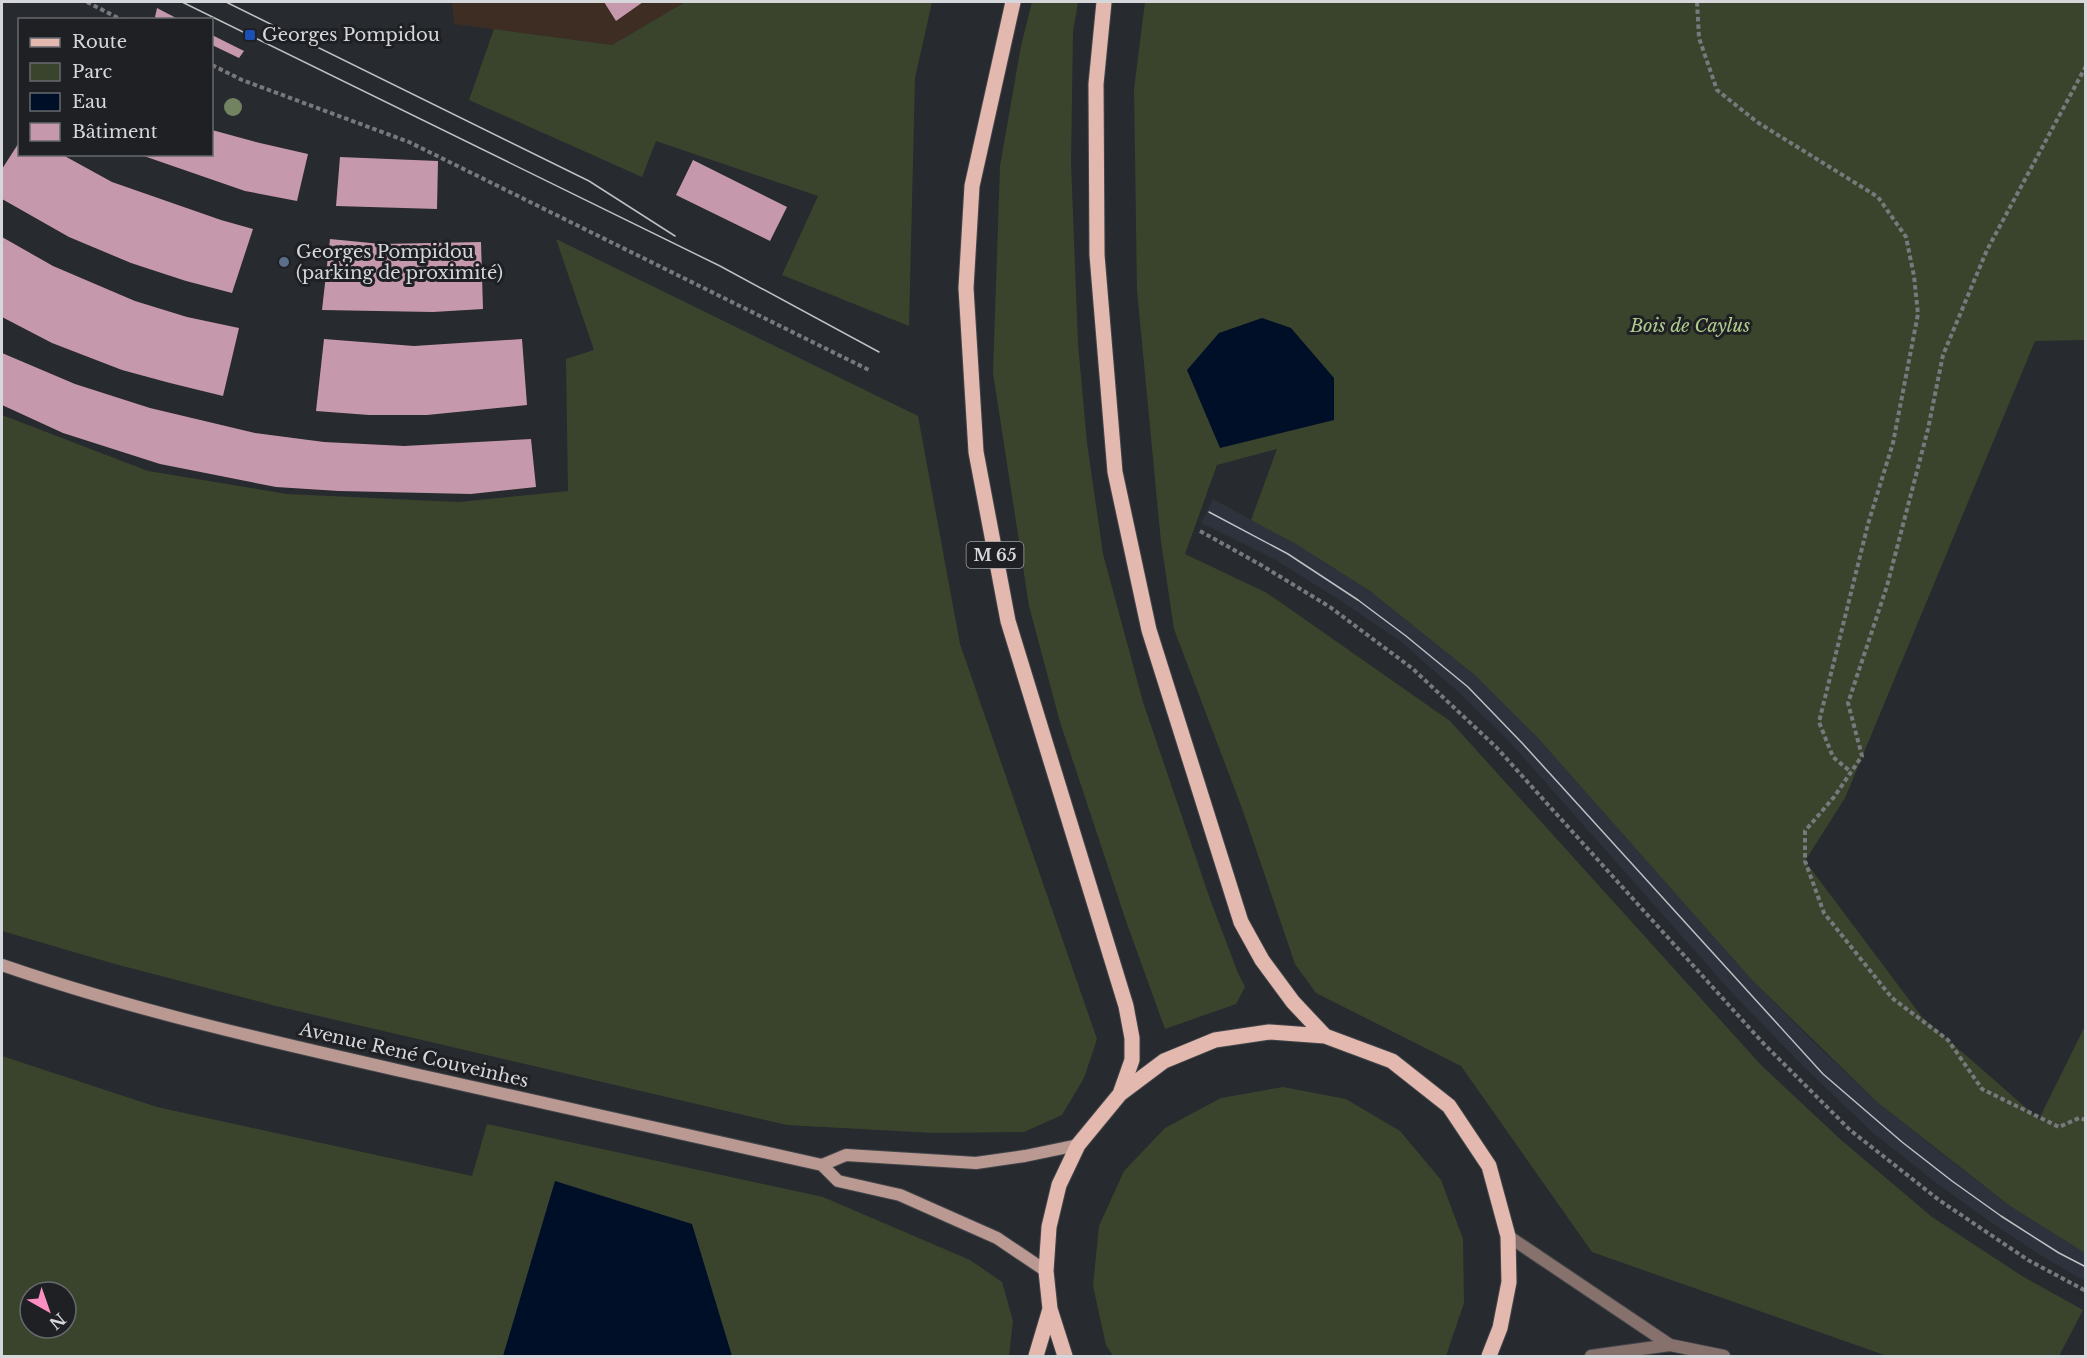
<svg xmlns="http://www.w3.org/2000/svg" width="2087" height="1358" viewBox="0 0 2087 1358" font-family="'Libre Baskerville',serif">
<style>
.built{fill:#2d323c}
.education{fill:#3e2d23}
.green{fill:#3a442d;fill-rule:evenodd}
.water{fill:#000f28}
.building{fill:#c698ab}
.lines{fill:none;stroke-linecap:round;stroke-linejoin:round}
.tertiary-casing{stroke:#43464a;stroke-width:14}
.secondary-casing{stroke:#43464a;stroke-width:14}
.primary-casing{stroke:#43464a;stroke-width:17}
.path{stroke:#77797d;stroke-width:4;stroke-dasharray:4.5 3;stroke-linecap:butt}
.tertiary{stroke:#86716c;stroke-width:12}
.secondary{stroke:#ba9992;stroke-width:12}
.primary{stroke:#e3b9af;stroke-width:15}
.tram{stroke:#bec0c3;stroke-width:1.5}
.tree{fill:#728362}
.transit-dot{fill:#1a4fb4;stroke:#1e2024;stroke-width:2}
.service-dot{fill:#5c6f8a;stroke:#1e2024;stroke-width:2}
.labels{text-anchor:middle;dominant-baseline:central;stroke-width:6;stroke-linejoin:round;paint-order:stroke}
.shield{fill:#1e2024;stroke:#9ea0a3;stroke-width:1.5}
.shield-label{font-size:16px;font-weight:bold;fill:#d5d7da}
.poi-label{font-size:18px;fill:#d5d7da;stroke:#1e2024;text-anchor:start}
.park-label{font-size:18px;font-style:italic;fill:#b0cc8d;stroke:#1e2024}
.street-label{font-size:18px;fill:#d5d7da;stroke:#1e2024}
</style>
<rect width="100%" height="100%" fill="#272a2e"/>
<path class="built" d="M1213 499 1296 544 1370 591 1476 676 1537 737 1752 980 1819 1047 1877 1102 1954 1163 2010 1206 2085 1253V1281L2045 1258 1989 1221 1935 1182 1872 1132 1803 1066 1734 995 1507 739 1455 689 1400 641 1344 603 1274 559 1201 523Z"/>
<path class="education" d="M452 2H685L612 45 454 24Z"/>
<path class="green" d="M685 2H932L915 78 909 326 782 275 818 196 656 141 642 177 469 100 494 29 612 45Z
M1032 2H1078L1073 32 1071 162 1078 344 1087 443 1103 554 1143 702 1211 902 1238 973 1245 987 1236 1004 1165 1029 1126 921 1060 722 1029 606 993 373 1000 166 1021 46Z
M1145 2H2085V340L2035 341 1845 798 1805 861 1922 1017 2039 1119 2085 1026V1253L2010 1206 1877 1102 1752 980 1537 737 1476 676 1370 591 1296 544 1251 520 1277 449 1217 465 1185 554 1267 593 1450 721 1761 1065 1840 1139 1932 1217 2022 1276 2083 1310 2059 1356H1887L1592 1252 1461 1066 1316 993 1295 964 1243 811 1174 629 1161 542 1137 290 1134 89Z
M556 239 918 416 960 644 1097 1039 1084 1078 1062 1115 1024 1132 934 1133 787 1125 276 1006 115 964 2 931V415L148 471 287 494 459 502 568 491 566 359 594 350Z
M2 1056 157 1107 472 1176 487 1124 823 1197 970 1260 1002 1282 1013 1321 1009 1356H2ZM30 1292H66V1328H30Z
M1283 1087 1346 1099 1400 1131 1441 1180 1463 1239 1464 1303 1446 1356H1113L1106 1345 1093 1286 1099 1226 1124 1171 1165 1128 1221 1098Z"/>
<path class="water" d="M1262 318 1291 328 1334 378V420L1220 448 1187 370 1219 333Z
M555 1181 692 1224 732 1356H503Z"/>
<path class="building" d="M604 2H643L616 21Z
M157 8 180 20H160L155 17Z
M212 35 244 51 239 58 212 45Z
M212 130 260 143 308 154 297 201 245 191 138 154H212Z
M20 141V154H61L112 182 221 220 253 229 232 293 186 281 131 263 69 237 2 199V169Z
M340 157 438 161 437 209 336 206Z
M693 160 787 207 770 241 676 195Z
M2 237 53 266 135 301 187 317 239 328 223 396 170 383 122 370 52 343 2 317Z
M330 239 381 244 481 242 483 309 433 312 322 310Z
M324 339 414 346 522 339 527 405 427 415H369L316 411Z
M2 353 75 384 150 408 255 433 324 442 404 446 531 439 536 487 471 494 339 491 276 487 160 464 63 433 2 405Z"/>
<g class="lines">
<g class="tertiary-casing">
<path id="tertiary" d="M1508 1236 1670 1345
M1591 1356 1670 1345 1724 1356"/>
</g>
<g class="secondary-casing">
<path id="secondary" d="M2 965C138 1012 278 1043 419 1075 553 1105 688 1135 822 1165L838 1181 900 1195 997 1238 1046 1271
M822 1165 846 1155 976 1163 1025 1156 1078 1145"/>
</g>
<g class="primary-casing">
<path id="primary" d="M1013 2 972 186 966 288 976 452 1008 621 1126 1006 1132 1038V1060L1120 1094
M1104 2 1096 84 1097 255 1115 472 1149 630 1241 922 1262 960 1293 1002 1325 1036
M1036 1356 1050 1309
M1065 1356 1050 1309 1046 1271 1049 1227 1059 1185 1078 1145 1120 1094 1164 1061 1215 1040 1269 1032 1325 1036 1392 1061 1449 1106 1489 1166 1508 1236 1509 1282 1500 1328 1489 1356"/>
</g>
<path class="path" d="M87 2 122 20
M1697 2 1699 38 1717 90 1757 122 1878 197 1906 237 1914 276 1918 314 1893 443 1868 524 1819 722 1833 757 1851 772
M212 65 242 80 409 142 869 370
M2086 66 1987 250 1943 355 1928 429 1887 586 1848 703 1862 756 1834 797 1805 831V861L1824 913 1892 998 1948 1040 1982 1089 2059 1127 2079 1118 2086 1120
M1200 531 1261 565 1330 607 1413 669 1496 747 1763 1043 1850 1130 1939 1200 2028 1260 2086 1291"/>
<use href="#tertiary" class="tertiary"/>
<use href="#secondary" class="secondary"/>
<use href="#primary" class="primary"/>
<path class="tram" d="M182 2 720 266 879 352
M226 2 589 181 675 236
M1209 512 1288 554 1358 600 1406 636 1468 687 1523 744 1823 1074 1902 1142 1952 1181 2001 1216 2059 1253 2086 1267"/>
</g>
<circle class="tree" cx="233" cy="107" r="9"/>
<rect class="transit-dot" x="244" y="29" width="12" height="12" rx="3"/>
<circle class="service-dot" cx="284" cy="262" r="6"/>
<g class="labels">
<rect class="shield" x="966.5" y="542" width="57" height="26" rx="4.5"/>
<g class="shield-label">
<text x="995" y="555">M 65</text>
</g>
<g class="poi-label">
<text x="262" y="35">Georges Pompidou</text>
<text x="296" y="252">Georges Pompidou<tspan x="296" dy="21">(parking de proximité)</tspan></text>
</g>
<g class="park-label">
<text x="1690" y="326">Bois de Caylus</text>
</g>
<g class="street-label">
<text transform="translate(414 1055) rotate(13)">Avenue René Couveinhes</text>
</g>
</g>
<rect width="2087" height="1358" fill="none" stroke="#d5d7da" stroke-width="6"/>
<rect x="18" y="18" width="195" height="138" fill="#1e2024" stroke="#67696d" stroke-width="1.5"/>
<rect x="30" y="38" width="30" height="9" fill="#e3b9af" stroke="#67696d" stroke-width="1.5"/>
<text x="72" y="48" font-size="18" fill="#d5d7da">Route</text>
<rect x="30" y="63" width="30" height="18" fill="#3a442d" stroke="#67696d" stroke-width="1.5"/>
<text x="72" y="78" font-size="18" fill="#d5d7da">Parc</text>
<rect x="30" y="93" width="30" height="18" fill="#000f28" stroke="#67696d" stroke-width="1.5"/>
<text x="72" y="108" font-size="18" fill="#d5d7da">Eau</text>
<rect x="30" y="123" width="30" height="18" fill="#c698ab" stroke="#67696d" stroke-width="1.5"/>
<text x="72" y="138" font-size="18" fill="#d5d7da">Bâtiment</text>
<g transform="translate(48 1310) rotate(140)"><circle r="28" fill="#1e2024" stroke="#67696d" stroke-width="1.5"/>
<path d="M0-4.5L10 22L0 15L-10 22Z" fill="#fc8fc2"/>
<text y="-9" font-size="16" font-weight="bold" text-anchor="middle" fill="#d5d7da">N</text>
</g>
</svg>
